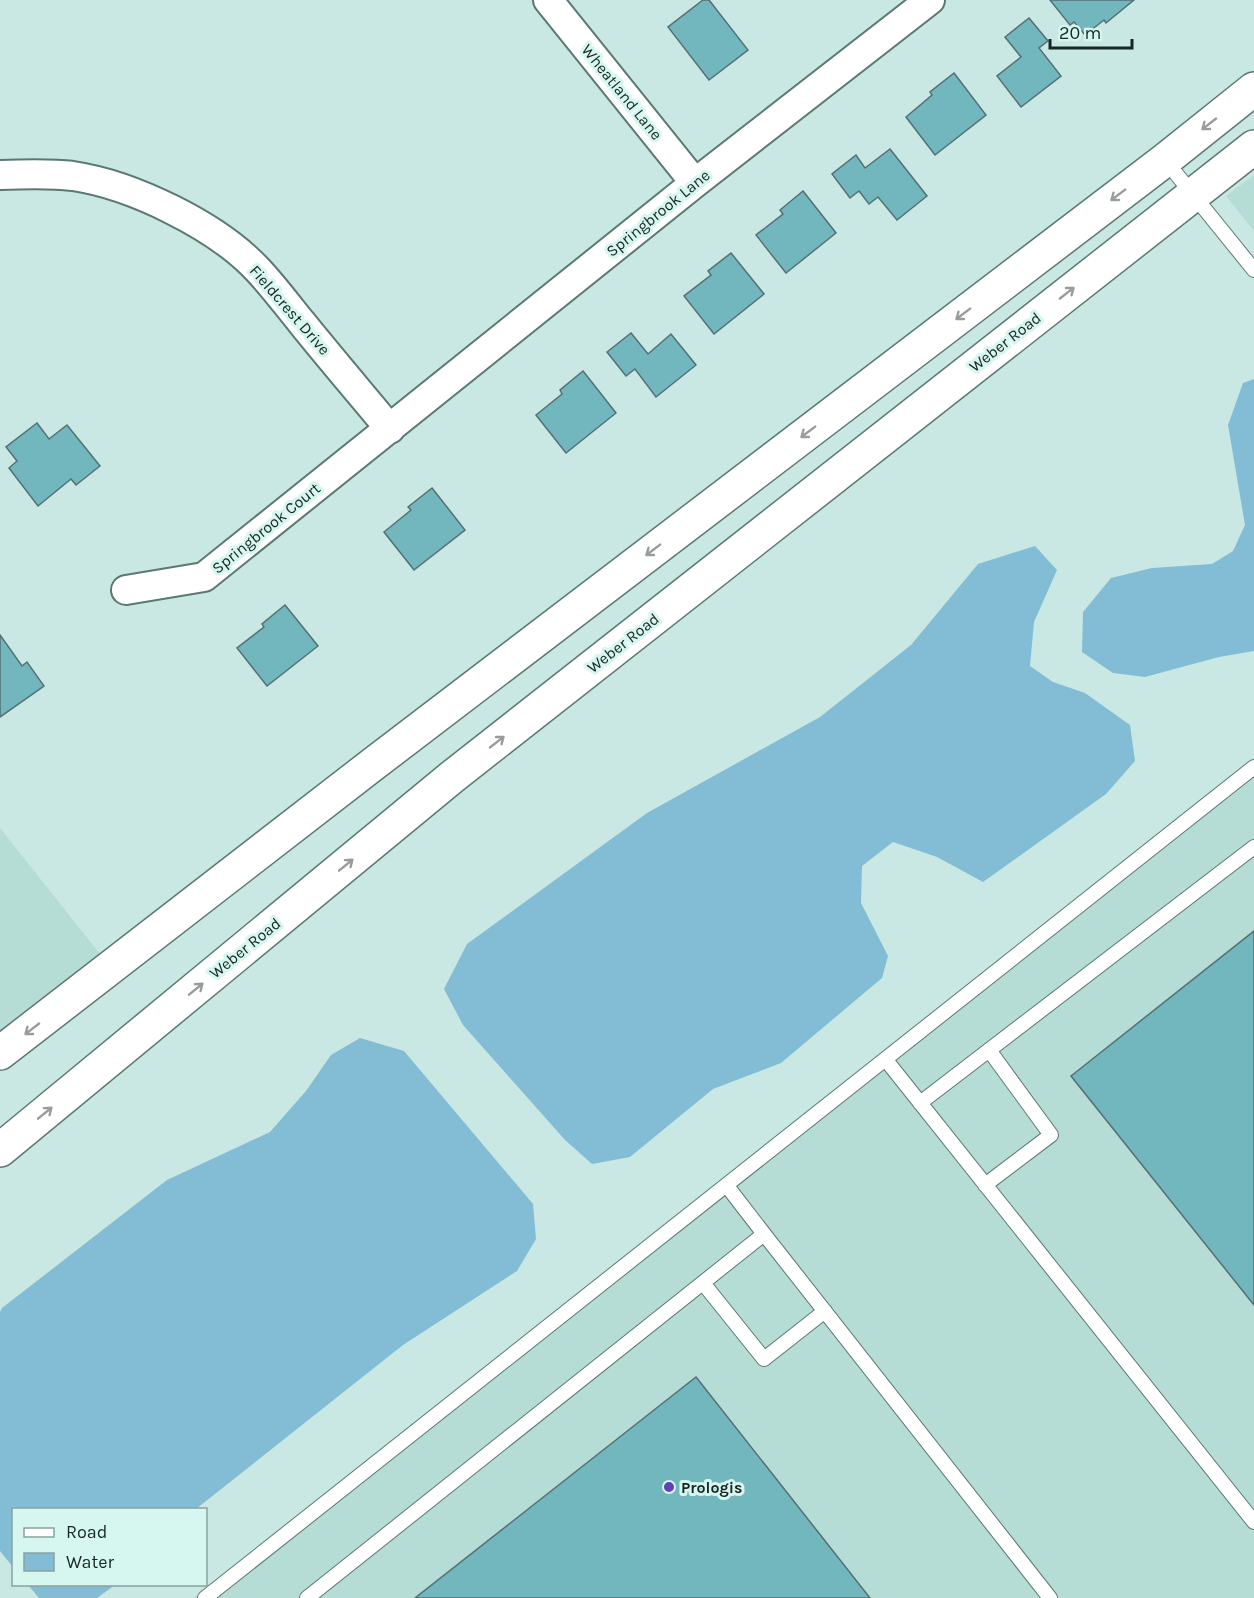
<svg xmlns="http://www.w3.org/2000/svg" width="1254" height="1598" viewBox="0 0 1254 1598" font-family="Karla,sans-serif">
<style>
.built{fill:#b5dcd5}
.water{fill:#82bcd5}
.building{fill:#72b6be;stroke:#547074;stroke-width:1.5}
.lines{fill:none;stroke-linecap:round;stroke-linejoin:round}
.service-casing{stroke:#5c7873;stroke-width:16}
.minor-casing{stroke:#5c7873;stroke-width:32}
.secondary-casing{stroke:#5c7873;stroke-width:36}
.service{stroke:#fff;stroke-width:14}
.minor{stroke:#fff;stroke-width:28}
.secondary{stroke:#fff;stroke-width:33}
.oneway{stroke:#989d9c}
.poi-dot{fill:#653fb8;stroke:#d6f6f0;stroke-width:2}
.labels{text-anchor:middle;dominant-baseline:central;stroke-width:6;stroke-linejoin:round;paint-order:stroke}
.street-label{font-size:16px;fill:#192523;stroke:#d6f6f0}
.poi-label{font-size:16px;font-weight:bold;fill:#192523;stroke:#d6f6f0;text-anchor:start}
</style>
<rect width="100%" height="100%" fill="#c9e8e3"/>
<path class="built" d="M1254 175V231L1226 196Z
M1254 764V1598H193Z
M0 828 104 959 0 1042Z"/>
<path class="water" d="M1254 379V651L1219 657 1145 677 1113 673 1082 652 1083 612 1111 578 1152 568 1212 564 1233 551 1245 525 1228 425 1243 383Z
M1035 546 1057 570 1034 622 1030 666 1053 682 1085 693 1130 725 1135 761 1106 794 983 882 937 857 893 842 862 866 861 903 888 956 882 978 781 1063 713 1089 630 1157 592 1164 565 1140 463 1025 444 989 467 944 647 813 820 717 911 645 978 564Z
M360 1038 404 1051 533 1204 536 1239 517 1271 403 1345 196 1509 14 1510 13 1567 0 1551V1312L2 1308 167 1180 270 1132 306 1091 331 1055Z
M28 1585H115L97 1598H39Z"/>
<path class="building" d="M703 0H709L748 50 709 80 668 27Z
M1050 0H1134L1106 23 1104 20 1085 35 1074 22 1070 25Z
M1029 18 1048 41 1039 48 1061 76 1021 107 997 76 1021 57 1005 37Z
M954 73 986 115 935 155 906 117 932 95 930 92Z
M890 149 927 196 897 220 878 197 869 204 859 191 850 198 832 174 856 155 865 168Z
M803 191 836 233 786 273 756 235 783 214 780 210Z
M731 253 764 294 714 334 684 296 711 275 708 271Z
M631 333 648 354 671 334 696 365 656 397 635 369 626 376 607 352Z
M583 371 616 413 566 453 536 415 562 394 560 390Z
M37 423 49 439 67 425 100 466 76 485 71 479 38 506 9 468 17 461 6 447Z
M432 488 465 530 414 570 384 532 411 510 408 507Z
M285 605 318 646 267 686 237 648 264 627 262 624Z
M0 635 22 666 27 662 44 686 0 717Z
M1254 931V1305L1071 1076Z
M696 1377 870 1598H415Z"/>
<g class="lines">
<g class="service-casing">
<path id="service" d="M1165 160 1254 270
M886 1060 1254 1522
M920 1103 1254 847
M985 1185 1051 1135 989 1050
M764 1234 1050 1598
M703 1283 764 1359 825 1311
M205 1598 1254 767
M307 1598 764 1234 727 1186"/>
</g>
<g class="minor-casing">
<path id="minor" d="M548 0 695 183
M0 175C24 174 49 173 73 176 133 185 217 226 258 270 274 287 288 306 302 323 331 359 361 394 390 429
M126 590 204 577 695 183 930 0"/>
</g>
<g class="secondary-casing">
<path id="secondary" d="M0 1053 372 765 1165 160 1254 89
M0 1150 452 777 1254 147"/>
</g>
<use href="#service" class="service"/>
<use href="#minor" class="minor"/>
<use href="#secondary" class="secondary"/>
</g>
<defs><path id="oneway-shaft" d="M-6 0H5M1.5-3L5.5 0L1.5 3" fill="none" stroke-width="1.6" stroke-linecap="round" stroke-linejoin="round" transform="scale(1.5)"/></defs>
<g class="oneway">
<use href="#oneway-shaft" transform="translate(1209 124) rotate(142)"/>
<use href="#oneway-shaft" transform="translate(1118 195) rotate(143)"/>
<use href="#oneway-shaft" transform="translate(1067 293) rotate(-38)"/>
<use href="#oneway-shaft" transform="translate(963 314) rotate(143)"/>
<use href="#oneway-shaft" transform="translate(808 432) rotate(143)"/>
<use href="#oneway-shaft" transform="translate(653 550) rotate(143)"/>
<use href="#oneway-shaft" transform="translate(497 742) rotate(-38)"/>
<use href="#oneway-shaft" transform="translate(346 865) rotate(-39)"/>
<use href="#oneway-shaft" transform="translate(196 989) rotate(-39)"/>
<use href="#oneway-shaft" transform="translate(32 1029) rotate(142)"/>
<use href="#oneway-shaft" transform="translate(45 1113) rotate(-39)"/>
</g>
<circle class="poi-dot" cx="669" cy="1487" r="6"/>
<g class="labels">
<g class="street-label">
<text transform="translate(622 92) rotate(51)">Wheatland Lane</text>
<text transform="translate(658 213) rotate(-39)">Springbrook Lane</text>
<text transform="translate(290 310) rotate(49)">Fieldcrest Drive</text>
<text transform="translate(1005 342) rotate(-38)">Weber Road</text>
<text transform="translate(266 528) rotate(-39)">Springbrook Court</text>
<text transform="translate(623 643) rotate(-38)">Weber Road</text>
<text transform="translate(245 948) rotate(-39)">Weber Road</text>
</g>
<g class="poi-label">
<text x="681" y="1487">Prologis</text>
</g>
</g>
<rect x="12" y="1508" width="195" height="78" fill="#d6f6f0" stroke="#8aa29e" stroke-width="1.5"/>
<rect x="24" y="1528" width="30" height="9" fill="#ffffff" stroke="#8aa29e" stroke-width="1.5"/>
<text x="66" y="1538" font-size="18" fill="#192523">Road</text>
<rect x="24" y="1553" width="30" height="18" fill="#82bcd5" stroke="#8aa29e" stroke-width="1.5"/>
<text x="66" y="1568" font-size="18" fill="#192523">Water</text>
<path d="M1050 39v9h82v-9" fill="none" stroke="#192523" stroke-width="3"/>
<text x="1059" y="39" font-size="18" fill="#192523" stroke="#d6f6f0" stroke-width="4.5" paint-order="stroke">20 m</text>
</svg>
